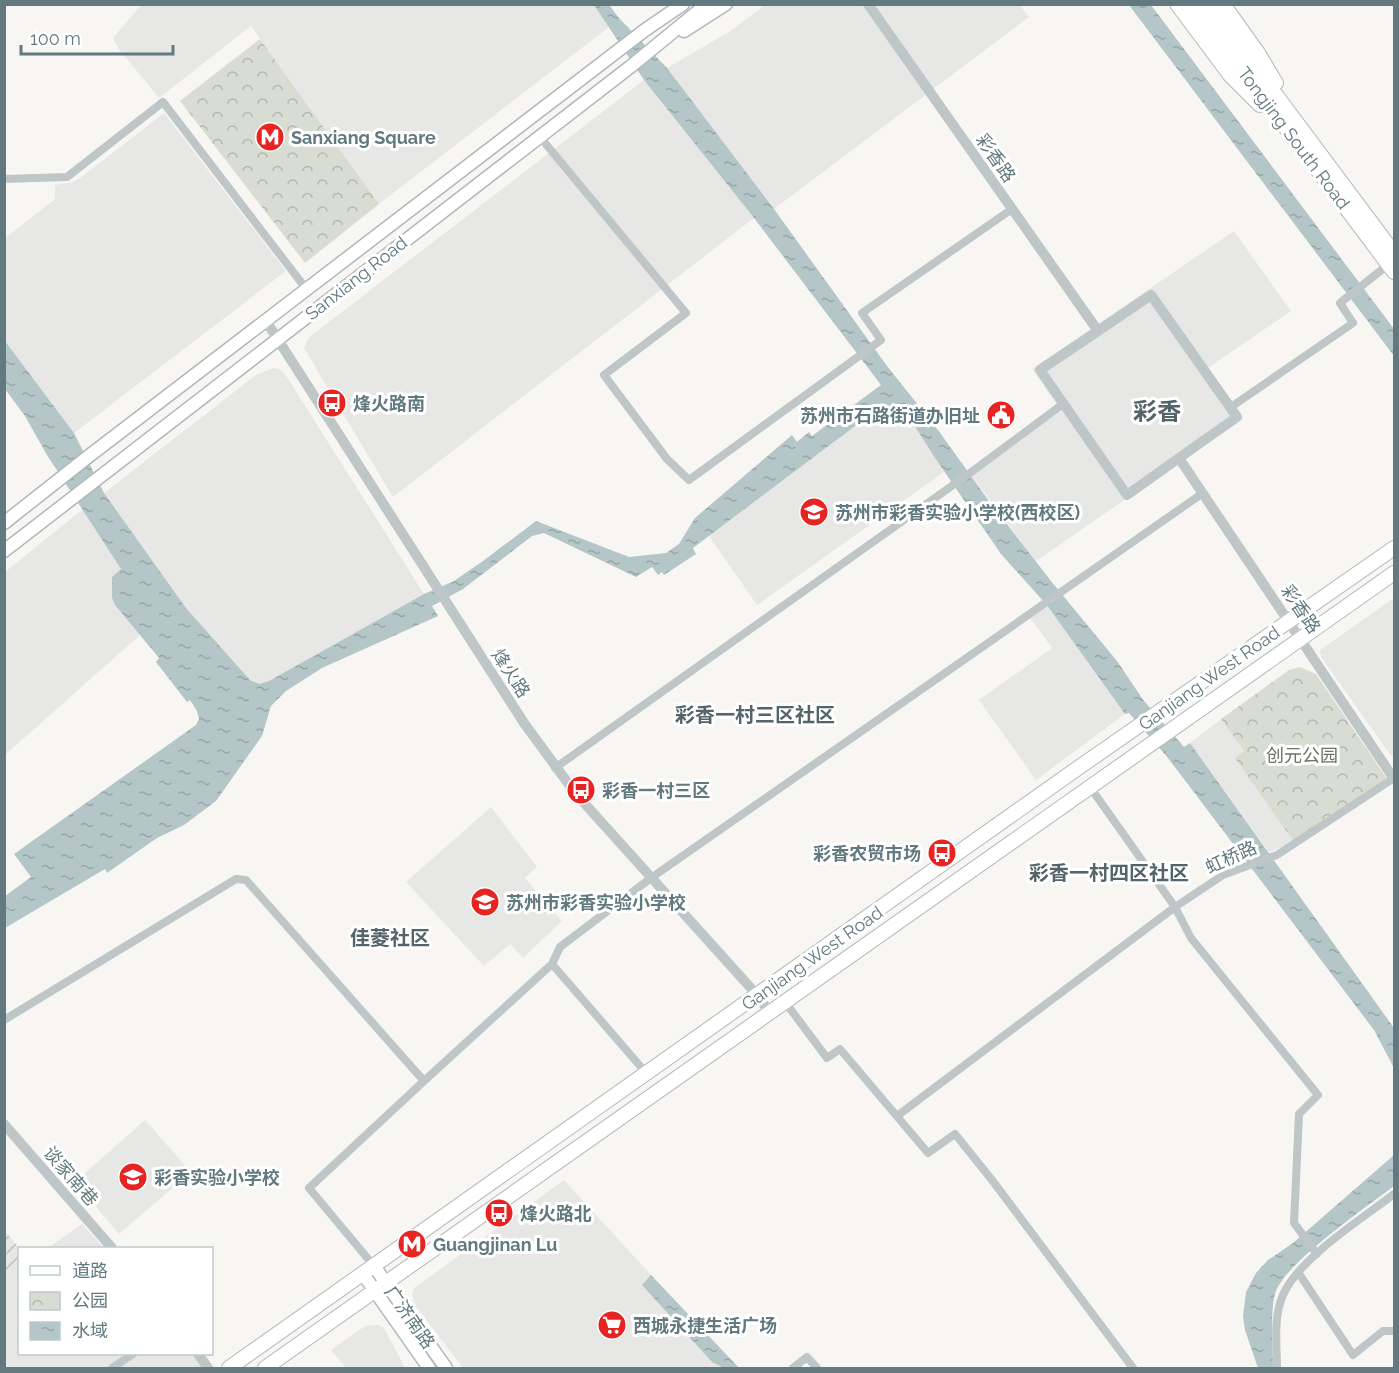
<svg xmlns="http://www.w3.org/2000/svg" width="1399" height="1373" viewBox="0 0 1399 1373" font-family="Raleway,'Noto Sans SC',sans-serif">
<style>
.built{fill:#e7e8e6}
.industrial{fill:url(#industrial-furrows)}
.park{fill:url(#park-crowns)}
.water{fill:url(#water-ripples)}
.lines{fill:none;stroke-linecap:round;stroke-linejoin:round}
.secondary-casing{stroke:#afb8bb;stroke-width:15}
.primary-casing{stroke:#b1b8ba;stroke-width:16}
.minor{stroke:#bfc6c8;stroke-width:8}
.tertiary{stroke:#bfc6c8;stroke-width:10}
.secondary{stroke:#fff;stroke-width:12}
.primary{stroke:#fff;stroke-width:14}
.labels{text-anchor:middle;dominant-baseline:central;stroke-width:6;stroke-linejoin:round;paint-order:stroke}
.poi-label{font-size:18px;font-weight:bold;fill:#61797f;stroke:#fff;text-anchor:start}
.street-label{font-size:18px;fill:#61797f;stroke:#fff}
.park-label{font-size:18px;fill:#697760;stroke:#fff}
.neighbourhood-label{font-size:20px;font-weight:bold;fill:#53656a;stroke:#fff}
.district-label{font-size:24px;font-weight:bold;fill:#53656a;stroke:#fff}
</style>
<defs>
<pattern id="industrial-furrows" width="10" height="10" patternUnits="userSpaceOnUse" patternTransform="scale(1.5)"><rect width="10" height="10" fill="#e7e8e6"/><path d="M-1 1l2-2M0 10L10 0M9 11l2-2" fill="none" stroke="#bfc1c0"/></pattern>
<pattern id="park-crowns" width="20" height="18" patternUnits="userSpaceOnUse" patternTransform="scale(1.5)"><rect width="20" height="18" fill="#d8dcd2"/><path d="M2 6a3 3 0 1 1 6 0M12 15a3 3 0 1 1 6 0" fill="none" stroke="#b3b7b0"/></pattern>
<pattern id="water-ripples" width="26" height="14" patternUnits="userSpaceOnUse" patternTransform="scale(1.5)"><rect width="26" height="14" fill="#b4c6c7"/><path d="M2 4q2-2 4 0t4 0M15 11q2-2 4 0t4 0" fill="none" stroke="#96a6a7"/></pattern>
</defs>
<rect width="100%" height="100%" fill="#f7f6f3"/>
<path class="built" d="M142 4H593L609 27 379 204 251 26 159 98 118 48 113 38Z
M765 5H1020L1029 17 774 209 667 68 729 32Z
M644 80 754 218 393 497 304 348 308 338Z
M164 113 286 271 74 433 5 341V238L55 199V185L73 182 80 178Z
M1234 231 1291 311 1208 368 1243 418 1036 561 971 475 1061 411 1032 369Z
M273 368 280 369 285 374 424 594 269 681 259 684 250 680 186 608 104 493 256 375Z
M892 398 907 414 944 472 757 605 709 536Z
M83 509 121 569 112 577V598L115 605 140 635 5 755V572Z
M1394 598V760L1321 657 1320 650Z
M1046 604 1125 714 1036 780 979 700 1052 648 1029 616Z
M1221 719 1244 751 1236 758 1294 842 1269 852 1190 743Z
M491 807 537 867 525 878 562 921 523 958 510 944 484 966 406 882Z
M145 1120 191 1172 119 1234 75 1182Z
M564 1180 651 1275 739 1368H463L414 1304 412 1293 414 1288Z
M82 1224 104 1248H48Z
M19 1268 20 1354H192L202 1368H5L4 1279Z
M378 1325 384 1328 405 1368H346L331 1350 365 1326Z"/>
<path class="industrial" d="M4 1230 20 1249 19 1268 5 1279Z"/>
<path class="park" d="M260 39 379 204 305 263 180 101Z
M1300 667 1316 674 1387 779 1294 842 1235 758 1244 751 1221 719 1289 670Z"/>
<path class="water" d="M594 5H609L619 18 667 68 774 209 887 366 938 430 989 501 1051 581 1117 661 1144 701 1184 747 1190 743 1394 1028V1068L1374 1030 1168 758 1129 713 1125 714 1046 604 1001 554 935 458 907 414 890 407 881 408 871 414 693 548 696 554 664 575 662 572 658 575 652 567 636 577 544 533 532 536 463 589 432 606 438 616 322 668 286 691 271 706 262 736 216 801 184 825 157 838 107 873 105 869 5 928 4 897 31 877 14 854 196 725 199 719 197 711 190 700 187 702 156 662 159 658 115 605 112 598V577L121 569 47 455 25 416 5 389V341L74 433 104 493 186 608 250 680 259 684 269 681 424 594 454 581 483 561 536 521 629 557 666 553 679 544 695 518 792 435 797 442 809 432 812 436 881 385 754 218 644 80Z
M1129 5H1151L1394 329V356Z
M1394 1155V1186C1368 1206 1282 1265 1275 1294 1270 1311 1273 1349 1273 1368H1258L1245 1330 1243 1316 1246 1292 1256 1273 1268 1260 1293 1243Z
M651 1275 739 1368H724L712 1362 642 1285Z"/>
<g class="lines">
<g class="secondary-casing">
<path id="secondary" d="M684 31 726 4
M4 523 89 456 645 30 683 4
M4 551 630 67 707 4
M374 1266 446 1368
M363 1274 429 1368"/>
</g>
<g class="primary-casing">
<path id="primary" d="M1177 4 1230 75 1260 105
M1193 4 1394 272
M1208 4 1394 253
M1223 4 1258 53 1276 83
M229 1368 1078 768 1394 548
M265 1368 1394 573"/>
</g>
<path class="minor" d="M540 137 686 313 604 375 667 459 689 480 881 340 862 313 1012 209
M4 179 67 177 163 102 307 290
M1231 407 1353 323 1340 303 1394 260
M555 768 970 473 1063 404
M1090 787 1175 907 1223 875 1277 855 1394 778
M552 964 560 947 651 878 1203 493
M785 1002 827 1058 840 1049 928 1153 955 1134 992 1180 1133 1368
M4 1020 236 879 246 880 424 1081 309 1188 374 1266
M424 1081 552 964 647 1074
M897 1116 1175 907 1191 938 1318 1095 1299 1114 1294 1223 1317 1254
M1298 1272 1353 1355 1383 1331H1394
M112 1368 133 1354
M793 1368 807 1357 817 1368
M1277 1368C1277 1345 1273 1317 1283 1295 1299 1258 1362 1219 1394 1194"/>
<path class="tertiary" d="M868 4 1098 331 1040 370 1127 495 1179 458 1394 779
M266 321 524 723 576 794 758 996 770 1013
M1098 331 1151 295 1237 417 1179 458
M4 1124 112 1248
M198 1354 208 1368"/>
<use href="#secondary" class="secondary"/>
<use href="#primary" class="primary"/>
</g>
<defs>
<g id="metro-disc" transform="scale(1.5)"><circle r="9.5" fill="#e82422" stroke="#fff"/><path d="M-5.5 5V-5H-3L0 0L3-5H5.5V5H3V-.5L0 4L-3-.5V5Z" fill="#fff"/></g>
<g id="bus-disc" transform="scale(1.5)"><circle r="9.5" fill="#e82422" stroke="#fff"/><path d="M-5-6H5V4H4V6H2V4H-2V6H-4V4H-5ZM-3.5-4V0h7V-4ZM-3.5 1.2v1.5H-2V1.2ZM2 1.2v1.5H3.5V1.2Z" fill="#fff"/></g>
<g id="civic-disc" transform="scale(1.5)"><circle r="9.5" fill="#e82422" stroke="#fff"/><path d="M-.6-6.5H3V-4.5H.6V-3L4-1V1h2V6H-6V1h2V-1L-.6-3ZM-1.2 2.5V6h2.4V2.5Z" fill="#fff"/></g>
<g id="school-disc" transform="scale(1.5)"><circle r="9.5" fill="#e82422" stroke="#fff"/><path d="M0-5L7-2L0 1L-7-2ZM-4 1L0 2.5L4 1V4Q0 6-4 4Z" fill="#fff"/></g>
<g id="supermarket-disc" transform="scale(1.5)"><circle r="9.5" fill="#e82422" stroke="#fff"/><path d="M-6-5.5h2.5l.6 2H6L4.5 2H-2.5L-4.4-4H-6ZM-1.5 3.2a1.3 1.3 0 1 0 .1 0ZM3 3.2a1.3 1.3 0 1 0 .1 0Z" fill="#fff"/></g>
</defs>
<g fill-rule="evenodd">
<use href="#metro-disc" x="270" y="137"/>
<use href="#bus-disc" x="332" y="403"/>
<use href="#civic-disc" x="1001" y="415"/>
<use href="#school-disc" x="814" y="512"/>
<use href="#bus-disc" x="581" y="790"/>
<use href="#bus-disc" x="942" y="853"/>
<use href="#school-disc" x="485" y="902"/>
<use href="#school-disc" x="133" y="1177"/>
<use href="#bus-disc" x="499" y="1213"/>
<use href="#metro-disc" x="412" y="1244"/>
<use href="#supermarket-disc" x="612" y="1325"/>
</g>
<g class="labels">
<g class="poi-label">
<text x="291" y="137">Sanxiang Square</text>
<text x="353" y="403">烽火路南</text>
<text x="980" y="415" text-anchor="end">苏州市石路街道办旧址</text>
<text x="835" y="512">苏州市彩香实验小学校(西校区)</text>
<text x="602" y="790">彩香一村三区</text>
<text x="921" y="853" text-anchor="end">彩香农贸市场</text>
<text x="506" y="902">苏州市彩香实验小学校</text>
<text x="154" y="1177">彩香实验小学校</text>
<text x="520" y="1213">烽火路北</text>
<text x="433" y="1244">Guangjinan Lu</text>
<text x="633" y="1325">西城永捷生活广场</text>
</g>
<g class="street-label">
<text transform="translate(1294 138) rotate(53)">Tongjing South Road</text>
<text transform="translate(996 158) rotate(55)">彩香路</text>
<text transform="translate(356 278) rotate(-38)">Sanxiang Road</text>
<text transform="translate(1301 609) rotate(56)">彩香路</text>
<text transform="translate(511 673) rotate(57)">烽火路</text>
<text transform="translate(1209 678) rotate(-35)">Ganjiang West Road</text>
<text transform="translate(1231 857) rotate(-24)">虹桥路</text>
<text transform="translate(812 958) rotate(-35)">Ganjiang West Road</text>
<text transform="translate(71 1176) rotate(49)">谈家南巷</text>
<text transform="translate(410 1317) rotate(55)">广济南路</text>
</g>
<g class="park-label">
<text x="1302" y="755">创元公园</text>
</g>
<g class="neighbourhood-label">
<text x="755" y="715">彩香一村三区社区</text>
<text x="1109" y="873">彩香一村四区社区</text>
<text x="390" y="938">佳菱社区</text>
</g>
<g class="district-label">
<text x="1157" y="411">彩香</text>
</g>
</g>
<rect width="1399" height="1373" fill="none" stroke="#61797f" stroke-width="12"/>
<rect x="18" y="1247" width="195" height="108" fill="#ffffff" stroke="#c0c9cc" stroke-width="1.5"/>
<rect x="30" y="1266" width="30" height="9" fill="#ffffff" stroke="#c0c9cc" stroke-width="1.5"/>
<text x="72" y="1277" font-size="18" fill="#61797f">道路</text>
<rect x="30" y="1292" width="30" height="18" fill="url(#park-crowns)" stroke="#c0c9cc" stroke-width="1.5"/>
<text x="72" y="1307" font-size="18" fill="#61797f">公园</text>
<rect x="30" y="1322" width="30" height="18" fill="url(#water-ripples)" stroke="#c0c9cc" stroke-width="1.5"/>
<text x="72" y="1337" font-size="18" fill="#61797f">水域</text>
<path d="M21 45v9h152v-9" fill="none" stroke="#61797f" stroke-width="3"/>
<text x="30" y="45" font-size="18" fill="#61797f" stroke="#ffffff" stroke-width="4.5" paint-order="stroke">100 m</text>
</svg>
